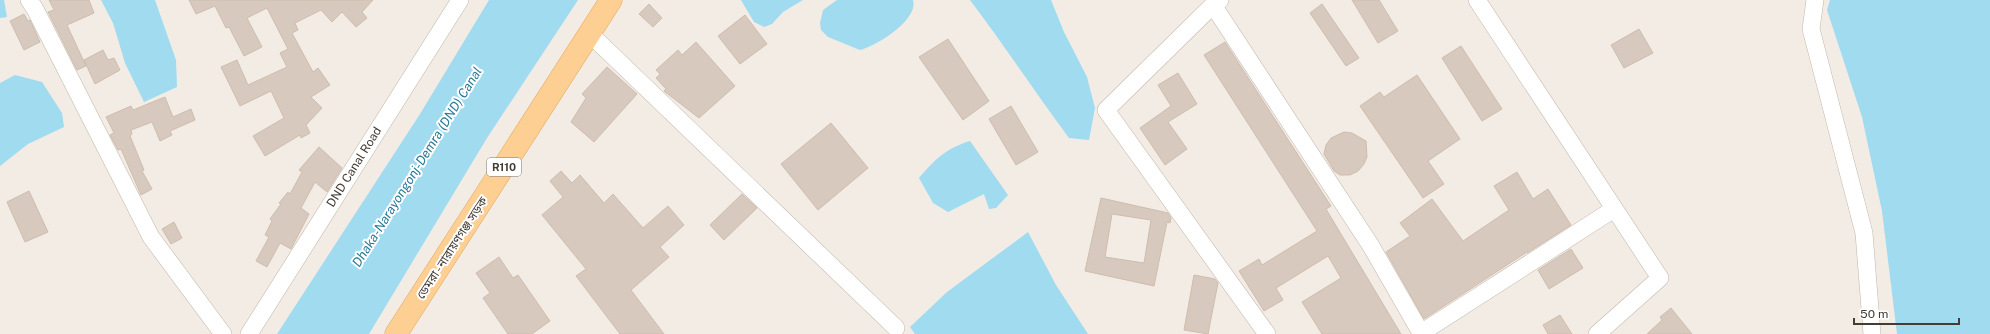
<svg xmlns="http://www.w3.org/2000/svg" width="1990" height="334" viewBox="0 0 1990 334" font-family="'Public Sans','Noto Sans Bengali',sans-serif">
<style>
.water{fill:#a0dbf0}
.building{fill:#d7c9bd;stroke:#cfbdad;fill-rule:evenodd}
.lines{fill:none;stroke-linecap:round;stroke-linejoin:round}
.minor-casing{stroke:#c1b5aa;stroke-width:18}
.major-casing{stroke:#e3a962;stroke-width:23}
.minor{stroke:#fff;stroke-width:17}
.major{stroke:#fecf92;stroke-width:22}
.labels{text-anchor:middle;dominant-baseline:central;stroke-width:4;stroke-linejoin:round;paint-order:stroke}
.shield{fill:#fff;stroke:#7d7671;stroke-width:1}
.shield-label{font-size:11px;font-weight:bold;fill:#453c34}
.street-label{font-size:12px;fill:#453c34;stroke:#fff}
.water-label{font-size:13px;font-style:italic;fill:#2a7a98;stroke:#fff}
</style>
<rect width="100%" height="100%" fill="#f2ece5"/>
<path class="water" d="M0 0H4L7 17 0 18Z
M101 0H155L176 60 177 87 144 102 125 63 113 23Z
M489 0H578L487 138 369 334H277L420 114Z
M741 0H803L783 12 772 24 764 27 754 22Z
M837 0H913C919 20 876 46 860 50L828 37 821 30 820 23 823 10Z
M970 0H1051L1064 32 1087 77 1095 108 1089 140 1069 138C1035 92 1004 45 970 0Z
M1830 0H1990V334H1897L1882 211 1862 117 1827 10Z
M15 75 42 82 62 113 64 127 28 144 0 166V83Z
M970 141 1008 195 996 208 989 209 984 194 948 212 933 203 919 178C935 159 947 148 970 141Z
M1028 232 1056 285 1088 334H915L910 327 947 292Z"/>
<path class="building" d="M49 0H89L94 13 67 25 86 66 77 70 48 12 54 10Z
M189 0H373L362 12 367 18 356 27 342 12 332 22 321 10 295 23 298 30 292 33 313 72 318 68 330 85 311 97 322 108 306 125 310 133 301 138 300 135 265 156 253 136 284 118 271 91 240 106 221 67 237 60 248 85 287 67 280 53 288 49 267 8 247 18 262 47 244 56 229 27 226 28 215 6 196 14Z
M1352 0H1379L1398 31 1378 43Z
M649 4 662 18 653 27 639 14Z
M1322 4 1359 58 1346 66 1310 13Z
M24 14 28 21 30 20 40 42 24 50 10 21Z
M745 15 767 44 740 64 718 36Z
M1639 29 1653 53 1624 68 1611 45Z
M948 39 989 101 963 120 919 57Z
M696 42 735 86 699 118 664 91 666 89 656 78 660 74 656 70 678 50 682 55Z
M1225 42 1331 206 1326 209 1401 334H1322L1302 302 1341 278 1328 256 1276 288 1283 300 1264 311 1239 271 1259 259 1262 265 1317 231 1204 55Z
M1461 46 1502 109 1482 121 1442 58Z
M103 50 108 60 114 58 120 70 95 84 84 60Z
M607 67 637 94 594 142 571 122 586 98 582 94Z
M1178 73 1197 104 1168 122 1187 149 1165 165 1140 128 1171 106 1158 85Z
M1417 75 1460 139 1428 161 1444 184 1423 198 1360 106 1380 92 1384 97Z
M165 97 173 117 191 109 195 120 170 131 172 135 160 141 152 122 131 130 132 134 130 136 144 170 142 171 152 189 141 195 121 149 118 150 110 135 114 133 106 117 131 106 133 110Z
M1011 106 1038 152 1016 165 989 119Z
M831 123 868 168 818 210 781 164Z
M1344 132 1352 133 1366 141 1367 157 1364 164 1358 171 1350 175H1340L1334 171 1324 154 1326 145 1331 138Z
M319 147 342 168 327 192 315 182 301 208 309 214 291 249 280 243 267 267 256 261 269 237 265 235 272 221 270 219 281 204 279 203 288 192 290 194 302 172 299 170Z
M561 171 572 183 580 175 604 203 613 194 643 228 668 206 684 225 660 247 669 257 631 290 664 334H620L576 276 586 269 542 215 563 197 550 181Z
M1517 172 1533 199 1548 189 1571 225 1527 253V252L1424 319 1386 252 1410 236 1400 223 1432 199 1463 241 1509 210 1494 186Z
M29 191 48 232 25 242 7 202Z
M742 194 757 208 724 240 710 225Z
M1101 198 1168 213 1171 218 1170 223 1167 222 1154 286 1085 271ZM1112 214 1151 220 1144 263 1105 257Z
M174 222 182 238 171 244 162 229Z
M1571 249 1583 268 1549 289 1538 270Z
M499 257 513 278 518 275 550 321 532 334H508L483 298 490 293 476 273Z
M1194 275 1215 279 1218 283 1208 334 1184 330Z
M1671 308 1692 334H1647L1662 320 1660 317Z
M1560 315 1572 334H1548L1543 325Z"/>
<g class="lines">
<g class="minor-casing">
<path id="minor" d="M29 0 35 9 151 237 223 334
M1220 0 1213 5 1371 246 1421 333 1614 209
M1477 0 1660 278 1597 334
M1815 0 1811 29 1864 233 1872 334
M1213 5 1106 110 1267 334
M589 33 896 328
M249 334 460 0"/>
</g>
<g class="major-casing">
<path id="major" d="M396 334 611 0"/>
</g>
<use href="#minor" class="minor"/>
<use href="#major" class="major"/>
</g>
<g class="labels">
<rect class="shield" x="487" y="158" width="34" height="18" rx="3"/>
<g class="shield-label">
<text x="504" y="167">R110</text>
</g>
<g class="street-label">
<text transform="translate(354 167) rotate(-58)">DND Canal Road</text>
<text transform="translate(452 248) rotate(-57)">ডেমরা - নারায়ণগঞ্জ সড়ক</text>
</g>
<g class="water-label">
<text transform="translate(417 167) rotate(-58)">Dhaka-Narayongonj-Demra (DND) Canal</text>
</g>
</g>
<path d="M1854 318v6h105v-6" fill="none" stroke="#453c34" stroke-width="2"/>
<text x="1860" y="318" font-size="12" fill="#453c34" stroke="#ffffff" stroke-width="3" paint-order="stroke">50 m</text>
</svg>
